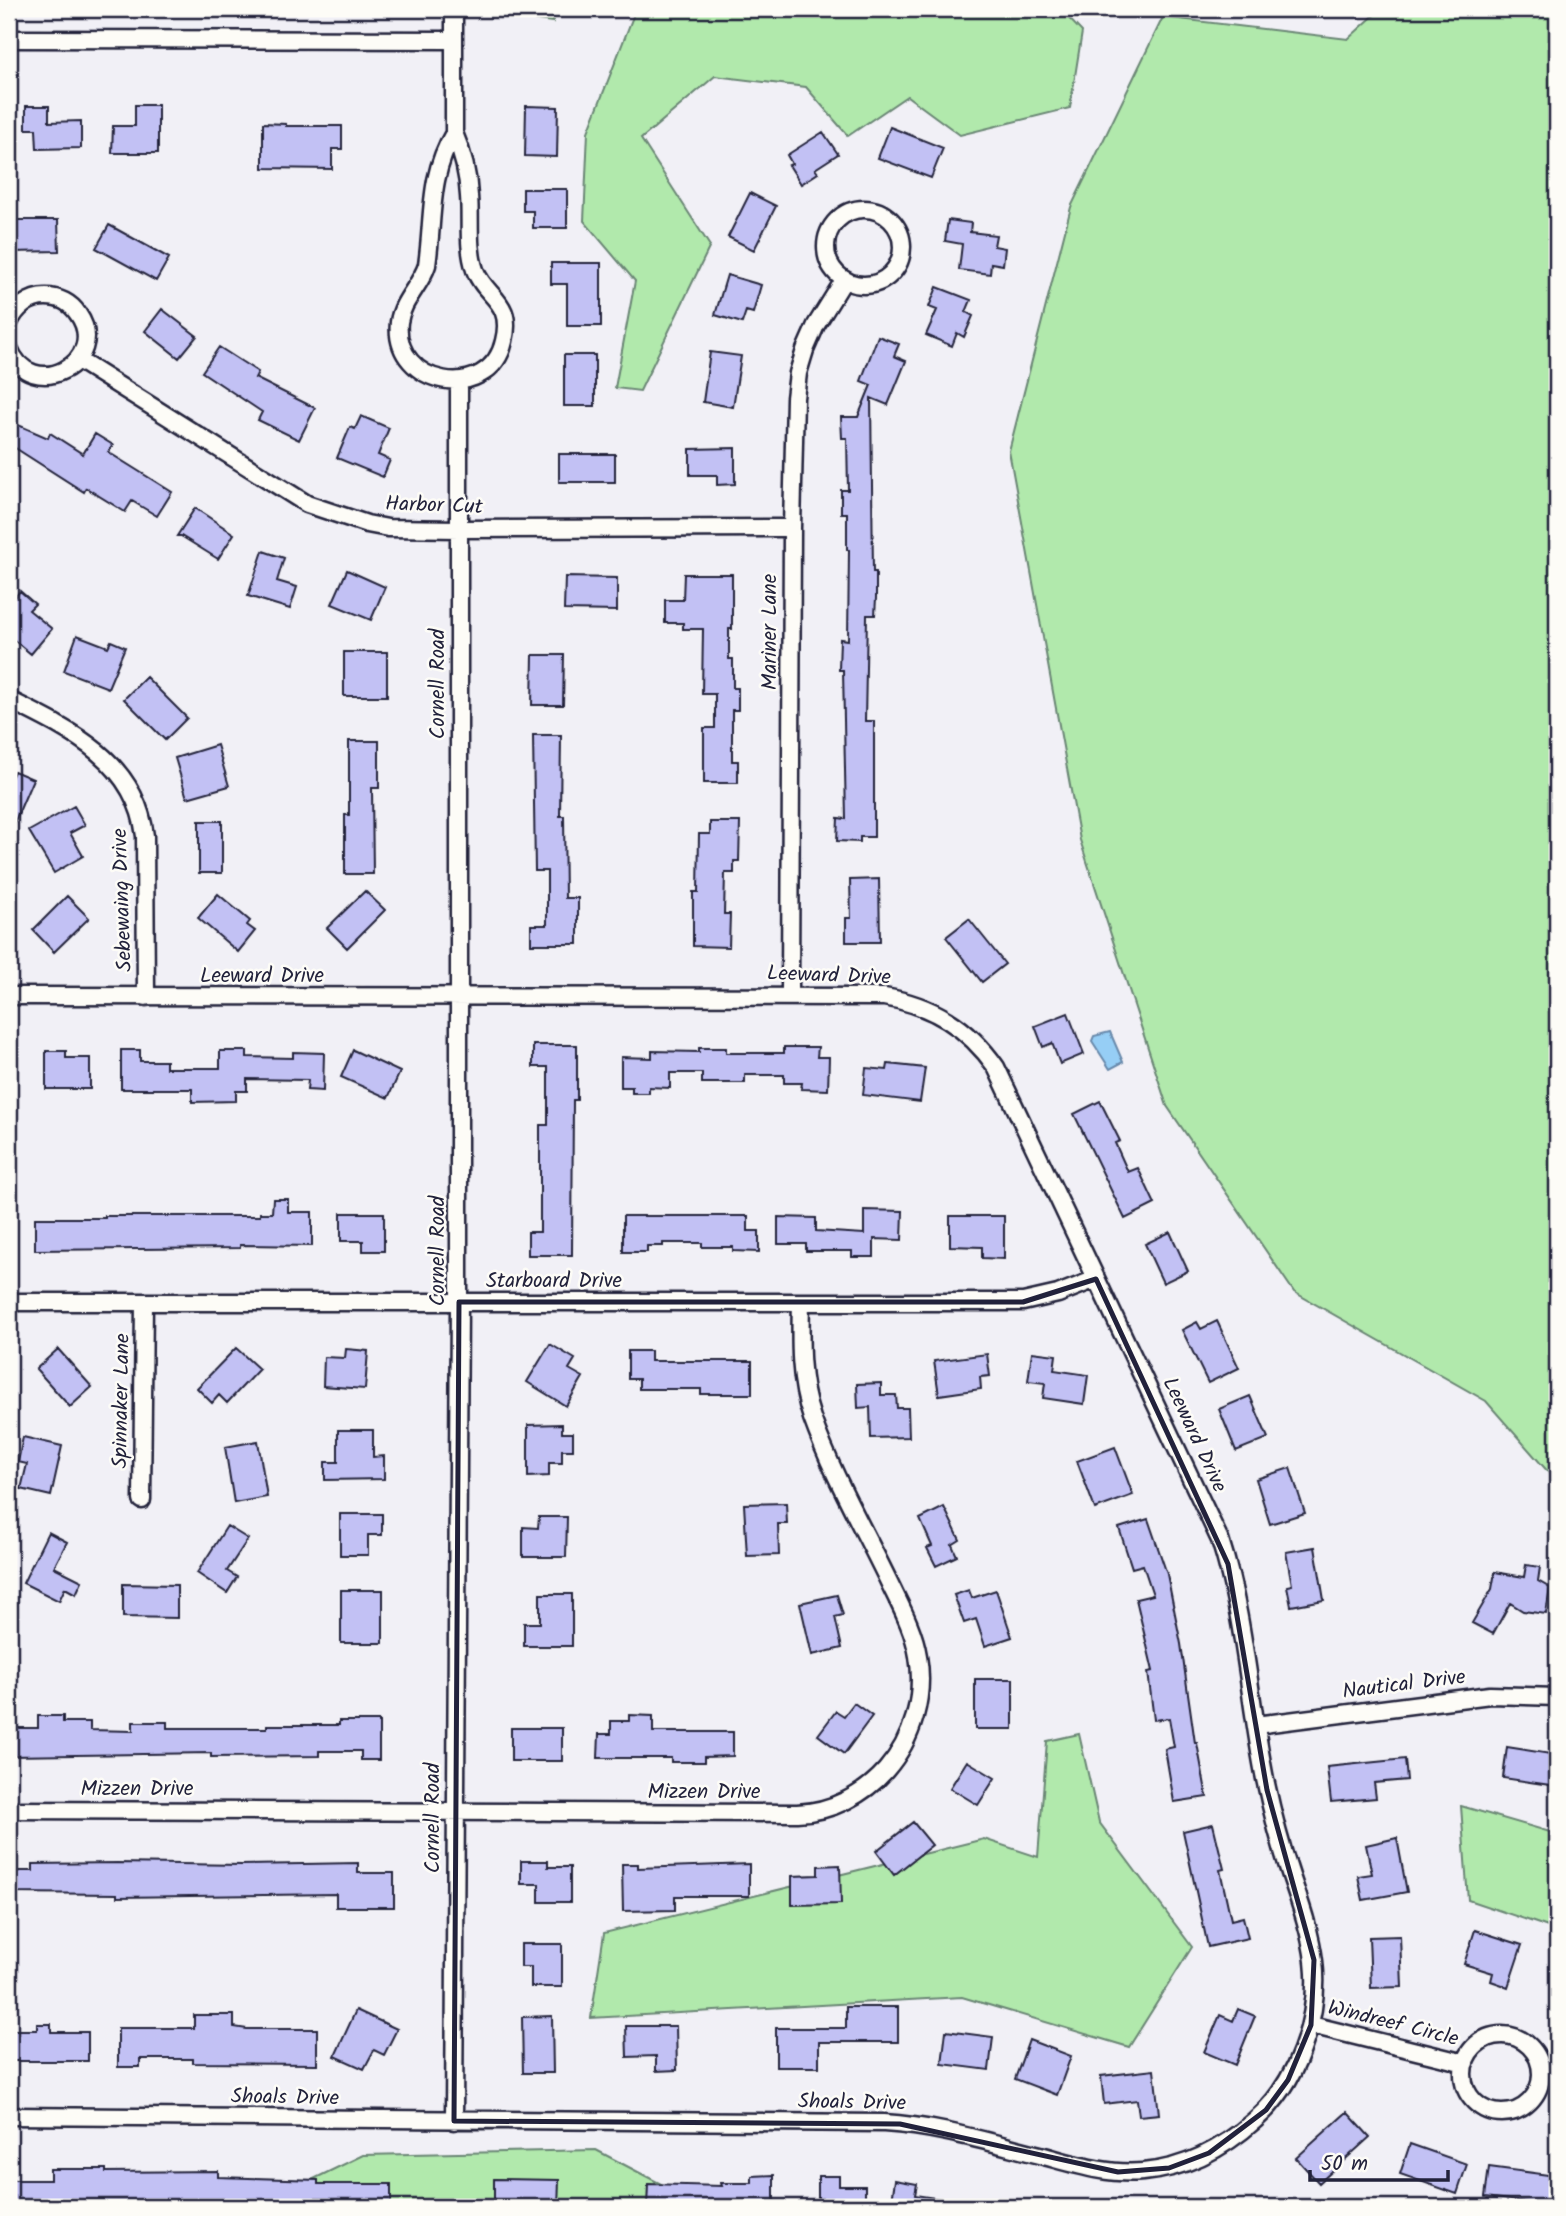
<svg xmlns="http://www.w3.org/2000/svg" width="1566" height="2216" viewBox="0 0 1566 2216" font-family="Kalam,sans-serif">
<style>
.green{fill:#b1e9ac;stroke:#6a8674;stroke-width:2}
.water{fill:#96cef5;stroke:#6889ab;stroke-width:2}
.building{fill:#c2c1f4;stroke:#22223b;stroke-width:2}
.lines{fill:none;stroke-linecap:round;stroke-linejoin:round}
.street-casing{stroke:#22223b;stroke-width:21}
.street{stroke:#fdfcf7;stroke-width:16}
.marked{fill:none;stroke:#22223b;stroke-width:5;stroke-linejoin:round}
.labels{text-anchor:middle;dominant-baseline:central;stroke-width:5;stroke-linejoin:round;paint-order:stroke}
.street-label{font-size:21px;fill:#22223b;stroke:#fdfcf7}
</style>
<rect width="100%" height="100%" fill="#f1f0f6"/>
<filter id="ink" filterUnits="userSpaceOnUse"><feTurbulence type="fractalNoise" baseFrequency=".0143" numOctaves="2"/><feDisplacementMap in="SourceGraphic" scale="14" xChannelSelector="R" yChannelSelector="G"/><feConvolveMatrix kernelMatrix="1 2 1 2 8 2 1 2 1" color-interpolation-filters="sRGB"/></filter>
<g filter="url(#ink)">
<path class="green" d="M491 9H553V22L492 14Z
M642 9H1060L1082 32 1070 108 960 135 907 96 848 136 806 87 715 76 641 139 710 246 640 391 615 388 635 281 584 221 588 132 634 14Z
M1381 9H1557V1482L1486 1401 1294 1292 1167 1106 1080 840 1009 451 1071 207 1163 17 1348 39Z
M1079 1734 1099 1822 1192 1947 1129 2047 962 1997 591 2018 604 1933 984 1839 1038 1857 1047 1741Z
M1461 1806 1557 1834V1930L1468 1900Z
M596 2150 705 2207H256L363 2155Z"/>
<path class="water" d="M1110 1032 1123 1062 1110 1069 1092 1041 1094 1036Z"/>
<path class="building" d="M135 105H158V153H112L113 126H135Z
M26 106H49V122L81 121V148L37 149 36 129H26Z
M526 106 558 107 557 157 525 156Z
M263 123 286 124V126H342V149H332V169L263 168Z
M890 127 943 148 931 178 878 158Z
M823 132 838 154 815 169 818 173 801 184 789 165 792 164 787 155Z
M523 189H567V228H533V211H523Z
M750 193 776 206 754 250 728 237Z
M10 220H58L59 251 11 252Z
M948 220 971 223 970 232 996 235 994 246 1005 248 1003 265 991 263 990 274 959 270 962 244 945 241Z
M109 225 169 258 156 281 96 248Z
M551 263H601V326H567V284H551Z
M727 275 761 285 753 313 746 311 742 323 715 315Z
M937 287 971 300 966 312 973 316 964 337 957 333 952 346 926 335 937 310 929 307Z
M162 309 197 336 179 358 145 331Z
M878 336 899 344 894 356 906 361 888 405 871 398 873 572H876V598L875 615H867L865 721H874V837H860V842L837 841 838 818 846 819 843 670H839L840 639 848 640 849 550H847V513H841V490H848L847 438H842L841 417H858L871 385 861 381Z
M219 347 258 372 255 378 315 408 299 440 258 420 262 412 202 372Z
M710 352 741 356 733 407 703 402Z
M564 355H595V406H564Z
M361 416 389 428 378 455 390 460 383 477 337 458 350 427 355 429Z
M9 421 48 438 50 433 83 454 95 434 113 445 108 452 172 492 157 516 132 501 125 512 86 488 84 492 9 444Z
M735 448V484L717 485V475H690V449Z
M559 454H615V482H559Z
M195 508 234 534 218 559 181 536H177Z
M263 551 284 558 277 581 297 587 290 609 248 596Z
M347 570 385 587 371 620 332 604Z
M684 574H732V629H729V659H733V688H738V710H732V761H738V783H704V728H715V694H702L703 629H683V623H665V600H683Z
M565 577 617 578V611L564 610Z
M20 591 35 604 29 610 52 629 31 654 9 636V605Z
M77 635 108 647 111 641 125 647 108 688 64 671Z
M344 652H387V696H344Z
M533 655H564L563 705H532Z
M146 677 187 718 165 740 124 699Z
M533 735H561L560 816H564L565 898H578V944H531V925H547V871H535Z
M349 741H379V788H372L373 874H345V815H349Z
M217 745 229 786 187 798 175 758Z
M14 771 33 779 9 835V783Z
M74 806 85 825 70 833 83 856 54 873 29 831Z
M199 821H222V873H199Z
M710 822H740L739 861H734V873H725L724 914H730L729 947 693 946V892H698L699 834H710Z
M879 879 880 942H846V918H851L850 880Z
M365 891 385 910 347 948 327 928Z
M218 894 250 921 247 925 255 931 238 952 198 918Z
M67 896 89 918 54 952 33 930Z
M969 919 1005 964 982 982 946 937Z
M1068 1013 1084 1054 1060 1064 1052 1043 1043 1047 1035 1026Z
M533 1045H577V1100H573L572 1255H528V1232H540V1125H548V1067H533Z
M784 1047H818L817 1057H829L828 1090 801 1089 802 1083H784V1075H745V1083H702V1073H670V1088L649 1087V1093H632V1087H621V1057L652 1058V1051L699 1052V1048H726V1053H784Z
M121 1050H140V1061H166V1068H220V1051H247V1057L293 1058V1052L324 1053 323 1091 307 1090 308 1080 247 1079V1091H236V1101L192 1102V1089H121Z
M353 1050 400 1072 388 1098 341 1077Z
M46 1051H66V1058H90V1089H46Z
M888 1064 925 1068 920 1102 863 1095 866 1068 887 1070Z
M1100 1101 1120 1141 1115 1143 1128 1172 1138 1168 1155 1204 1125 1219 1074 1114Z
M273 1199H288V1212H312V1246L240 1245V1248L35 1250V1218H105V1216H260V1213H272Z
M864 1210 903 1211 902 1240 874 1239V1257H852V1251H806V1244H778V1217L816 1218V1231L864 1234Z
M341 1213H384V1251H363V1241H341Z
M623 1216H748V1231H759V1252L733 1251V1247H702V1243H663V1246H647V1252H623Z
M950 1216H1004V1259L982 1258V1247L950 1246Z
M1170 1232 1188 1271 1163 1283 1145 1244Z
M1217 1321 1239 1368 1208 1383 1182 1330 1197 1322 1201 1329Z
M550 1344 575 1359 569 1369 583 1377 566 1406 527 1382Z
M236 1348 259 1369 227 1403 219 1395 212 1403 197 1388Z
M58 1349 92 1387 70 1407 36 1369Z
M346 1349 368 1351 365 1389 323 1386 324 1357 345 1358Z
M628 1351H651V1361H752V1394H701V1389H639V1379H628Z
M1032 1352 1056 1355 1054 1370 1088 1375 1084 1404 1043 1398 1045 1383 1028 1381Z
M987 1354 990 1376 980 1377 981 1389 939 1395 934 1361Z
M881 1383V1395H896L897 1408H908L909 1437 871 1438 870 1407 858 1408 857 1384Z
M1250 1396 1268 1438 1236 1451 1219 1409Z
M562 1424V1433H573V1450H562V1463H549V1476L528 1477V1425Z
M338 1430H373V1457L384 1456V1479L325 1480V1462H338Z
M23 1437 62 1446 51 1496 21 1489 27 1464 18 1462Z
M258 1441 267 1497 234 1503 225 1447Z
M1115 1447 1133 1495 1095 1509 1077 1461Z
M1290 1468 1305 1513 1270 1524 1256 1479Z
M786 1503 787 1524H778L779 1555 747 1556 744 1504Z
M944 1507 960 1540 952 1545 957 1556 936 1566 927 1548 932 1546 920 1519Z
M340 1514H382V1535H368V1555H340Z
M539 1517H567L566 1557H523V1527L538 1528Z
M1148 1519 1167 1574 1181 1644 1195 1743H1197L1207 1797 1174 1802 1165 1749 1174 1747 1169 1718 1154 1720 1148 1672 1153 1671 1136 1599 1153 1595 1143 1565 1132 1568 1119 1528Z
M227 1526 248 1539 227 1571 237 1577 227 1593 197 1573Z
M48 1532 67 1542 54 1567 82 1581 76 1594 65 1588 59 1601 23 1583Z
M1315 1547 1324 1600 1291 1606 1287 1586 1292 1585 1286 1552Z
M1526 1565 1540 1567 1538 1581 1550 1588 1546 1614 1523 1611 1510 1603 1493 1634 1472 1623 1492 1589 1495 1572 1524 1577Z
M123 1584 177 1585V1618L123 1617Z
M341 1590H383V1643H341Z
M969 1590 972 1598 996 1590 1012 1637 985 1646 976 1619 964 1623 954 1595Z
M540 1594H572V1646H524V1623H540Z
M837 1595 843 1615 835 1617 842 1648 812 1655 800 1603Z
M975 1679H1013V1729H975Z
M854 1703 872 1716 844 1754 818 1735 836 1711 844 1716Z
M629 1715 653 1716V1732H733V1756L704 1757V1762H671V1758H598L599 1734H611V1721H629Z
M38 1716H63V1722H90V1730L133 1731V1722H167V1728H267V1725H339V1721H379V1760H361V1751H319V1756L211 1757V1753L9 1756V1728H38Z
M511 1728H562V1761H511Z
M1507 1747 1557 1755V1786L1503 1778Z
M1405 1759 1407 1780 1374 1783 1376 1798 1331 1802 1327 1767Z
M967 1761 995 1778 978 1805 950 1788Z
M913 1822 932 1845 894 1875 876 1851Z
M1213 1824 1224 1869 1220 1870 1231 1920 1243 1917 1248 1938 1208 1947 1183 1831Z
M1397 1838 1407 1892 1363 1900 1358 1876 1372 1874 1366 1845Z
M521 1861H548V1867H570V1902H539V1884H521Z
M117 1863 242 1865 358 1863V1873H394V1907H336V1894L117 1897V1894L9 1893V1871H33V1864Z
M622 1864H638V1868L749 1864V1896H675V1910L623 1911Z
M840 1865 841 1904 792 1905V1876L818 1875V1866Z
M1475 1930 1522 1945 1508 1987 1491 1981 1493 1973 1464 1964Z
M1400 1936 1402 1987 1371 1988 1369 1937Z
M521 1944H562V1987H531V1967H521Z
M846 2007H898V2042H819V2067H776V2028H846Z
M1238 2009 1255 2016 1235 2065 1204 2052 1220 2015 1233 2021Z
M356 2010 397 2029 384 2055 374 2050 364 2069 335 2056Z
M194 2015H234V2027L247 2029H317V2064L193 2063V2059H140V2067H118V2028H194Z
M552 2016 553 2073H523L522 2017Z
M37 2024H51V2032H88V2061H9V2030H37Z
M626 2026H676L677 2070 656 2071V2056L627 2057Z
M946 2031 993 2037 989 2070 942 2064Z
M1029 2040 1071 2056 1057 2095 1015 2079Z
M1154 2070 1159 2114 1139 2116 1137 2100 1104 2104 1101 2076Z
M1347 2112 1370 2137 1319 2183 1296 2158Z
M1410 2144 1467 2164 1457 2194 1400 2174Z
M1489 2167 1556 2176 1552 2205 1485 2197Z
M50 2169H106V2172L218 2171V2177L318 2180V2184H391V2207H195V2203L126 2202 30 2203V2207H9V2180H50Z
M774 2175V2207H647L648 2184 722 2186 721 2183H752V2176Z
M818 2176H839V2186H865V2207H818Z
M494 2179 559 2180 558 2207H505L506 2200H494Z
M895 2180 917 2184 915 2195 942 2199 941 2207H891Z"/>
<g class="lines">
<g class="street-casing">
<path id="street" d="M454 9V133C463 154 468 173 469 196 471 220 467 247 475 270 485 298 514 300 504 341 490 404 392 387 399 322 402 300 421 285 427 265 434 216 428 177 454 133
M9 39 454 40
M826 247a38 38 0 1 1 76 0a38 38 0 1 1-76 0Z
M9 323C16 308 29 297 46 297 59 297 71 303 78 314 111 361 31 405 9 348
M78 360 307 504 367 524 388 528 459 529 792 528
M9 700C70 730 136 761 145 836L146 997
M790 995 792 528 795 398 798 373 805 350 816 325 844 280
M9 996 884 997C932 1005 968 1027 996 1067L1220 1540C1245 1617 1249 1700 1265 1779 1272 1812 1280 1844 1291 1876 1313 1940 1327 1983 1302 2050 1292 2077 1277 2101 1255 2120 1223 2149 1187 2168 1143 2172 1108 2175 1077 2165 1044 2156 992 2143 938 2126 884 2123L9 2116
M9 1302H1023L1058 1294 1096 1279
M142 1500 144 1302
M1256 1725 1490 1695 1557 1697
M9 1810 797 1813C831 1812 864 1795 886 1770 913 1739 925 1697 918 1656 914 1630 900 1605 889 1582 863 1528 832 1474 812 1418 799 1380 800 1342 801 1302
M1311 2025 1465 2063
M1463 2074a39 39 0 1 1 78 0a39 39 0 1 1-78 0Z
M454 2121 459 1302V381"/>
</g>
<use href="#street" class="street"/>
</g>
</g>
<path class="marked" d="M1096 1279 1228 1564 1267 1790 1314 1960 1311 2025 1288 2080 1266 2110 1209 2153 1169 2168 1118 2172 900 2124 454 2121 459 1302H1023Z"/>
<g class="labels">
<g class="street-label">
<text transform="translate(434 506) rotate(2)">Harbor Cut</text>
<text transform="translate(770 632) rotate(-90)">Mariner Lane</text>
<text transform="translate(438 684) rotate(-90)">Cornell Road</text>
<text transform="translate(123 900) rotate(-92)">Sebewaing Drive</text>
<text x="262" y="976">Leeward Drive</text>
<text transform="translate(829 976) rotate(2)">Leeward Drive</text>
<text transform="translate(438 1251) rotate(-90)">Cornell Road</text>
<text x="554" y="1281">Starboard Drive</text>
<text transform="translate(122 1401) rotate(-89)">Spinnaker Lane</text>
<text transform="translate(1194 1435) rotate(65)">Leeward Drive</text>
<text transform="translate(1404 1685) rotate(-7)">Nautical Drive</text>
<text x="137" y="1789">Mizzen Drive</text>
<text x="704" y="1792">Mizzen Drive</text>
<text transform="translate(433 1818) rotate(-90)">Cornell Road</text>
<text transform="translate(1393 2024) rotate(14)">Windreef Circle</text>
<text transform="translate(285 2098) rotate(1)">Shoals Drive</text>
<text transform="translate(852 2103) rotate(1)">Shoals Drive</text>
</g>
</g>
<rect width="1566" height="2216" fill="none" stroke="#fdfcf7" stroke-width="35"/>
<rect x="18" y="18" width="1531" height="2181" fill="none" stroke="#22223b" stroke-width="2.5" filter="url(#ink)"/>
<path d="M1310 2170v10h138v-10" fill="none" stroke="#22223b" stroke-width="3.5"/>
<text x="1321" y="2170" font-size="21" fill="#22223b" stroke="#fdfcf7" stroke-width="5" paint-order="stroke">50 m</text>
</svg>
